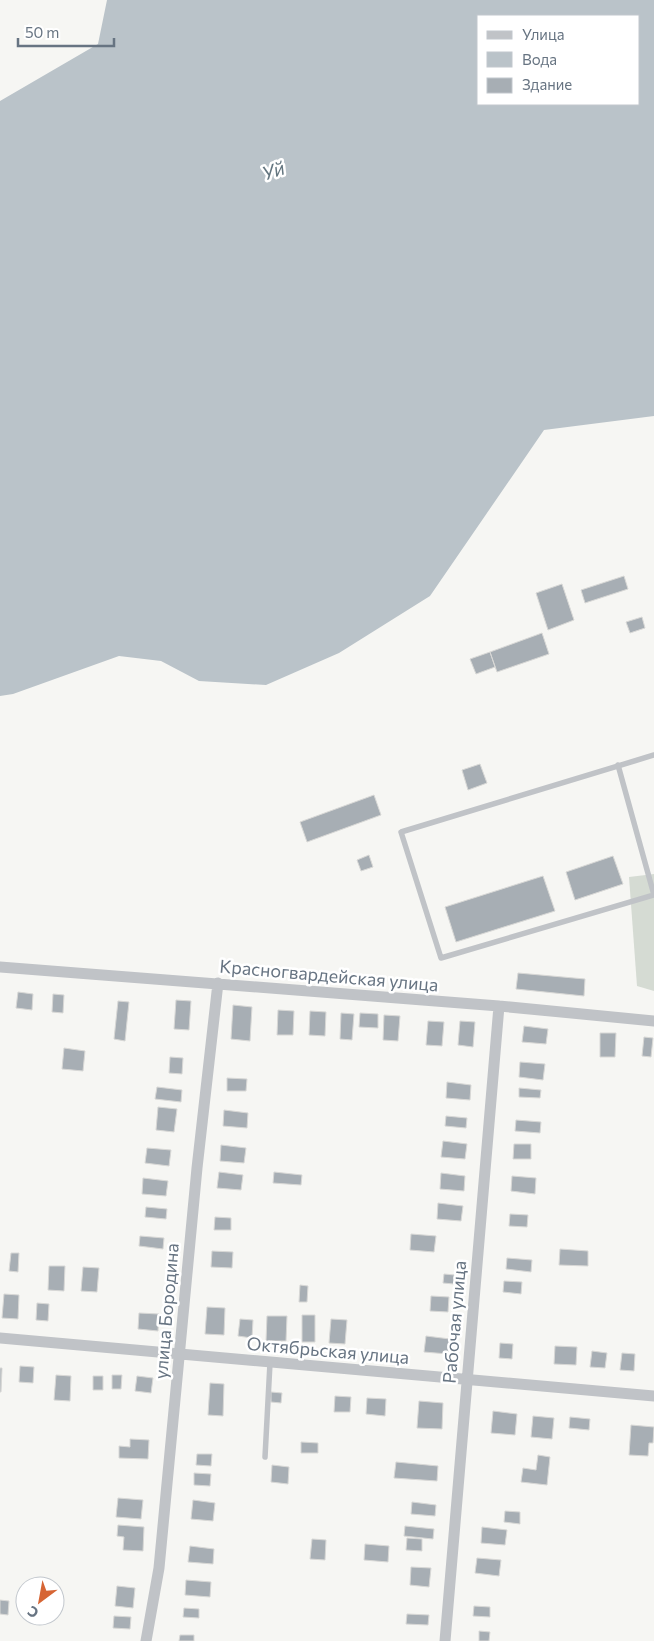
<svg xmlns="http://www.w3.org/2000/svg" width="654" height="1641" viewBox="0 0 654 1641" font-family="Commissioner,sans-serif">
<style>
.green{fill:#d5dbd3}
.water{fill:#bac3c9;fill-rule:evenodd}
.building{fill:#a7aeb4;stroke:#d8d8d6}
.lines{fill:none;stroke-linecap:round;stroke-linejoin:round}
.service{stroke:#c0c3c7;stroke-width:5.5}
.minor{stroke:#c0c3c7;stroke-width:11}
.labels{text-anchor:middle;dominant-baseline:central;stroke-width:5;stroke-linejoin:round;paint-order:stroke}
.street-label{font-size:18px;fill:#677482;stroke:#fff}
.water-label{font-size:19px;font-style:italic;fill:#63757f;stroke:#fff}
</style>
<rect width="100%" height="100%" fill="#f6f6f3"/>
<path class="green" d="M654 874V991L637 986 629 877Z"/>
<path class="water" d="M107 0H654V416L544 430 430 596 339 653 266 685 199 681 161 661 119 656 13 694 0 696V101L98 44ZM478 16H638V104H478Z"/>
<path class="building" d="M624 576 628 589 585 603 581 590Z
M562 584 574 620 548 630 536 593Z
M642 617 645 628 630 633 626 622Z
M542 633 549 654 497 672 490 652Z
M490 652 495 667 476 674 470 659Z
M480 764 487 783 468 790 462 770Z
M374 795 381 815 307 842 300 822Z
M369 855 373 867 361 871 357 860Z
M613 856 623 884 575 900 566 872Z
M543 876 555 911 456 942 445 907Z
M518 973 585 979 584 996 516 989Z
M18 992 33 994 32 1010 16 1008Z
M53 994 64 995 63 1013 52 1012Z
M176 1000 191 1001 189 1030 174 1029Z
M118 1001 129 1002 125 1041 114 1039Z
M233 1005 252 1007 250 1041 231 1039Z
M278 1010 294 1011 293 1035H277Z
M310 1011 326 1012 325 1036 309 1035Z
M341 1013 354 1014 352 1040 340 1039Z
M360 1013 378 1014V1028L359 1027Z
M384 1015 400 1016 398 1041 383 1040Z
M428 1021 444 1022 442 1046 426 1045Z
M460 1021 475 1022 473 1047 458 1045Z
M524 1026 548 1029 546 1044 522 1042Z
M600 1033H616L615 1057H600Z
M644 1037 653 1038 651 1057 642 1056Z
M64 1048 85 1051 83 1071 62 1069Z
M170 1057 183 1058 182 1074 169 1073Z
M520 1062 545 1064 543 1080 519 1077Z
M227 1078 247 1079 246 1091H227Z
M447 1082 471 1085 470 1100 446 1098Z
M157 1087 182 1090 181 1102 155 1099Z
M519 1088 541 1090 540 1098 519 1097Z
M158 1107 177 1109 174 1132 156 1130Z
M224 1110 248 1113 247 1128 223 1126Z
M446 1116 467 1118 466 1128 445 1126Z
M516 1120 541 1122 540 1133 515 1131Z
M443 1141 467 1144 465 1159 441 1157Z
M514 1144H531V1159H513Z
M221 1145 246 1148 244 1163 220 1161Z
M147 1148 171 1150 169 1166 145 1163Z
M219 1172 243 1175 241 1190 217 1188Z
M274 1172 302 1175 301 1185 273 1183Z
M441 1173 465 1176 464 1191 440 1189Z
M512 1176 536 1178 535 1194 511 1191Z
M143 1178 168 1181 166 1196 142 1194Z
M438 1203 463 1206 461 1221 437 1219Z
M146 1207 167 1209 166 1219 145 1217Z
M510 1214 528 1215 527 1227 509 1226Z
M215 1217 231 1218V1230H214Z
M411 1234 436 1236 434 1252 410 1250Z
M140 1236 164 1238 163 1249 139 1246Z
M560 1249 588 1251V1266L559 1265Z
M212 1251 233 1252 232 1268 211 1267Z
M11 1253H19L18 1272 9 1271Z
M507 1258 532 1260 531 1272 506 1269Z
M49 1266H65L64 1291 48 1290Z
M83 1267 99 1268 97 1292 81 1291Z
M444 1274 455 1275 454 1284 443 1283Z
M504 1281 522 1282 521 1294 503 1292Z
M300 1285 308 1286 307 1302H299Z
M4 1294 19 1295 18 1319 2 1318Z
M431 1296 449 1297 448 1312 430 1311Z
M37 1303 49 1304 48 1321 36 1320Z
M207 1307 225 1308 224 1335 205 1334Z
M139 1313 159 1314 158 1331 138 1329Z
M302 1315H315V1342H302Z
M267 1316H287L286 1341H266Z
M240 1319 253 1320 252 1338 238 1336Z
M331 1319 347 1320 345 1344 329 1343Z
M426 1336 450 1339 448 1354 424 1352Z
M500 1343 513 1344 512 1359 499 1358Z
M555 1346 577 1347 576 1365 554 1364Z
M592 1351 607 1353 605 1368 590 1367Z
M622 1353 635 1354 634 1371 620 1370Z
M20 1366 34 1367 33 1383 19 1382Z
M0 1368H2L1 1392H0Z
M56 1375 71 1376 70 1401 54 1400Z
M112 1375H122L121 1389H112Z
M93 1376H103V1390H93Z
M137 1376 153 1378 151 1393 135 1391Z
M210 1383 224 1384 223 1416 208 1415Z
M271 1392 282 1393 281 1403 271 1402Z
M335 1396 351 1397 350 1412H334Z
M367 1398 386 1399 385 1416 366 1414Z
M419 1401 443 1403 442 1429 417 1428Z
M493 1411 517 1414 515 1435 491 1433Z
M533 1416 554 1418 552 1439 531 1437Z
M570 1417 590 1419 589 1430 569 1428Z
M631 1425 654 1427 653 1443H649L648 1456 629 1455Z
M130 1439 149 1440 148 1459 119 1458V1446L130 1447Z
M301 1442 318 1443V1453H301Z
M197 1454H212L211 1466 196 1465Z
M538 1455 550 1457 547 1485 521 1482 523 1468 536 1470Z
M396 1462 438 1466 437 1481 394 1478Z
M272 1465 289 1467 288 1484 271 1482Z
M194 1473 211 1474 210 1486 194 1485Z
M118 1498 143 1500 141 1519 116 1517Z
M193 1500 215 1503 213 1521 191 1519Z
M412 1502 436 1505 435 1516 411 1514Z
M505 1511 520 1512V1524L504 1522Z
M118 1525 144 1527 143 1551 123 1550 124 1537 117 1536Z
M405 1526 434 1529 433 1539 404 1536Z
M482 1527 507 1530 505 1545 481 1543Z
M407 1538 422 1539V1551L406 1550Z
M312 1539 326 1540 325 1560 310 1559Z
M365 1544 389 1546 388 1562 364 1560Z
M190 1546 214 1549 213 1564 188 1562Z
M477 1558 501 1560 499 1576 475 1573Z
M411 1567 431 1568 429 1587 410 1585Z
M186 1580 211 1582 210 1597 185 1595Z
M117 1586 135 1588 133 1608 115 1606Z
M0 1600 9 1601 8 1615 0 1614Z
M474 1606 490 1607V1617L473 1616Z
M184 1608 199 1609V1618L183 1617Z
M407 1614 429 1615 428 1625 406 1624Z
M114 1616 131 1617 130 1629 113 1628Z
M479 1631 490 1632 489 1641H479Z
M180 1635H194V1641H179Z"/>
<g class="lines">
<path class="service" d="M618 765 654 895 441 958 401 832 654 755
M265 1457 270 1363"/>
<path class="minor" d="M0 967 499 1006 654 1021
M0 1338 654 1396
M146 1641 159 1568 197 1168 218 983
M445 1641 499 1006"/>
</g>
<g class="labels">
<g class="street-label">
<text transform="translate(329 975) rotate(5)">Красногвардейская улица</text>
<text transform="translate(166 1311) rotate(-85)">улица Бородина</text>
<text transform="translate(454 1322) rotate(-85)">Рабочая улица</text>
<text transform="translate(328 1350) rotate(5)">Октябрьская улица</text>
</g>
<g class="water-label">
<text transform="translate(273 170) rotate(-18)">Уй</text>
</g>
</g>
<rect x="477" y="15" width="162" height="90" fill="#ffffff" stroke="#c2c7cd"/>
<rect x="487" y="31" width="25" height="8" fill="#c0c3c7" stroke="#c2c7cd"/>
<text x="522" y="40" font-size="15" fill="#677482">Улица</text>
<rect x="487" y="52" width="25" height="15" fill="#bac3c9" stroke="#c2c7cd"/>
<text x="522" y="65" font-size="15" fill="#677482">Вода</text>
<rect x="487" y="78" width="25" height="15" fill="#a7aeb4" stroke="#c2c7cd"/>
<text x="522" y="90" font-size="15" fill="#677482">Здание</text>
<g transform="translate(40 1601) rotate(212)"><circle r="24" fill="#ffffff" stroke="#c2c7cd"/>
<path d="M0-4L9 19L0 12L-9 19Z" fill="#d66534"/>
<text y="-8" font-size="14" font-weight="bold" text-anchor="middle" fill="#677482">С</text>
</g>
<path d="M18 38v8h96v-8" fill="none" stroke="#677482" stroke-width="2.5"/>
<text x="25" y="38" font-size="15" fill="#677482" stroke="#ffffff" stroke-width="4" paint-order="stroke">50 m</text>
</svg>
